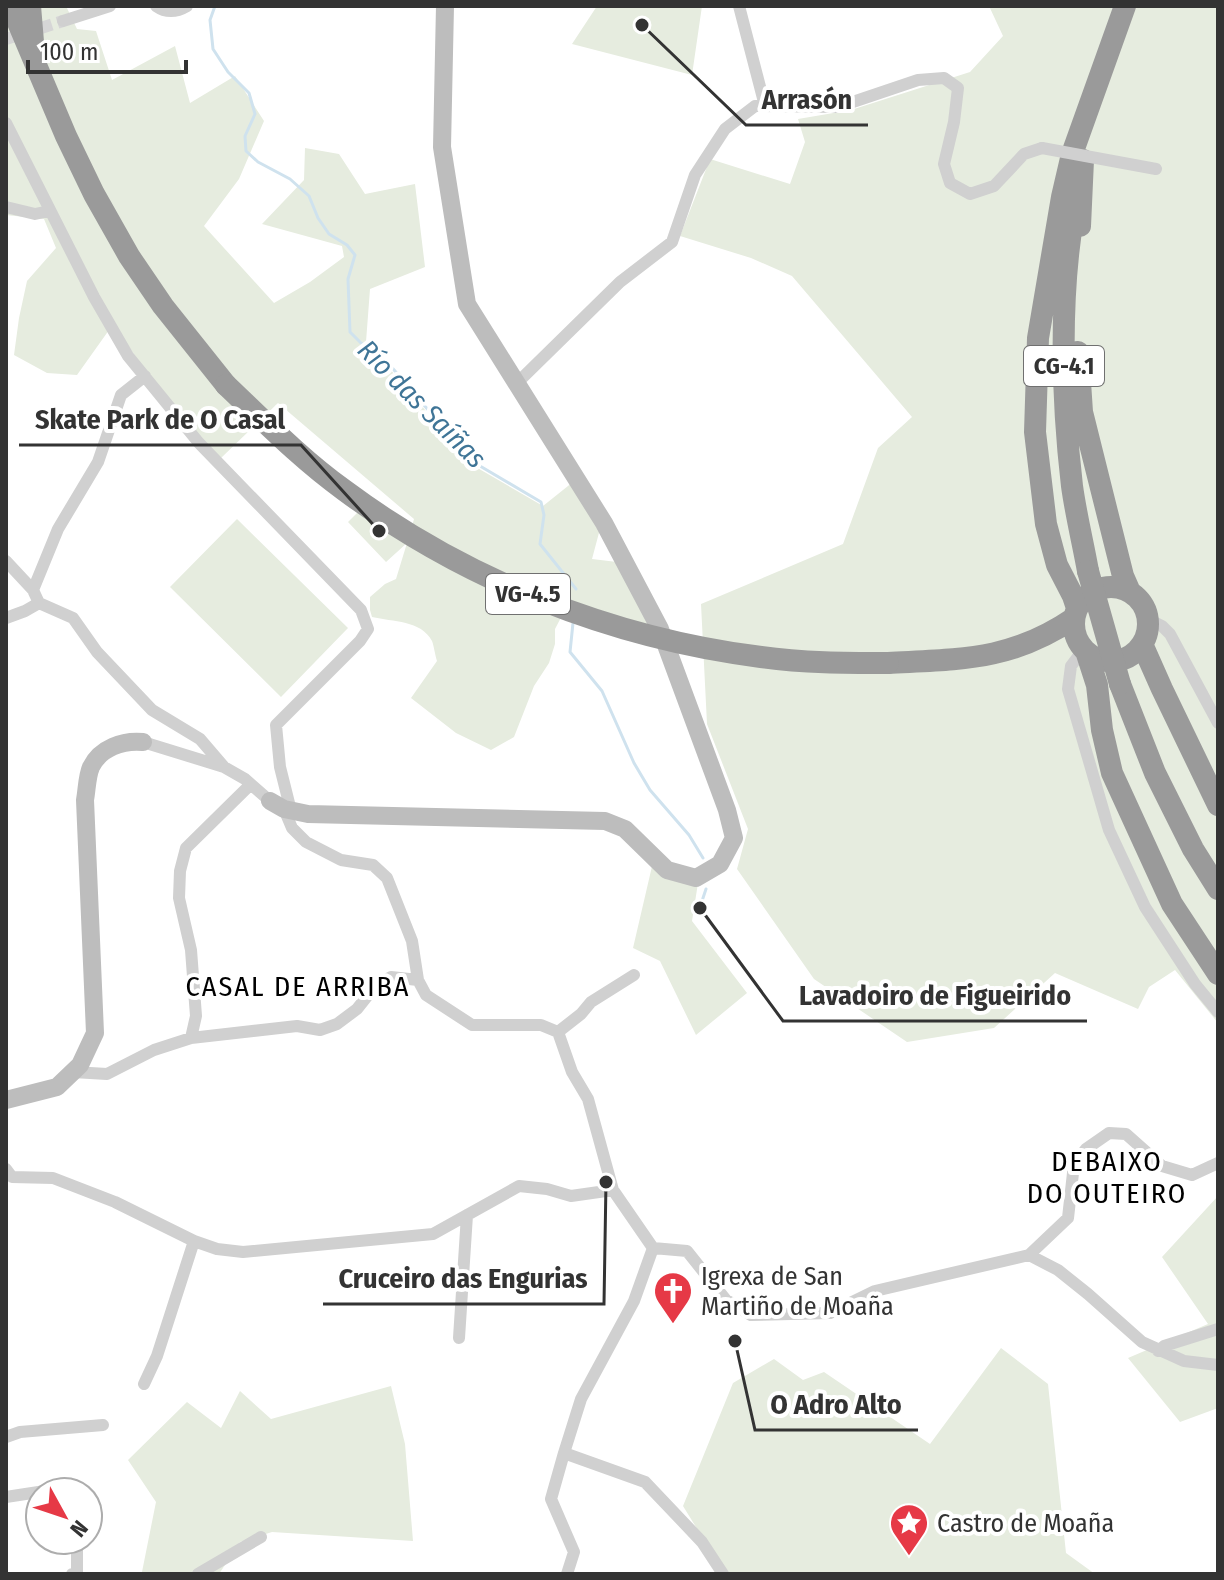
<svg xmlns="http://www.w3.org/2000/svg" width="1224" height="1580" viewBox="0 0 1224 1580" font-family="'Fira Sans Condensed',sans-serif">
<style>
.green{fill:#e6ecdf}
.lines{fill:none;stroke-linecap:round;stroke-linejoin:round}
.stream{stroke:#cfe2ee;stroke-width:3}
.street-tunnel{stroke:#d6d6d6;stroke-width:12;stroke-dasharray:12 6;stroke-linecap:butt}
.street{stroke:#d0d0d0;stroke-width:12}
.secondary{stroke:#bdbdbd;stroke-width:18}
.highway{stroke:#9a9a9a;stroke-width:22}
.street-bridge{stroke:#d0d0d0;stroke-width:12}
.highway-bridge{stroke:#9a9a9a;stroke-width:22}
.labels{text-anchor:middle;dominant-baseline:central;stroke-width:8;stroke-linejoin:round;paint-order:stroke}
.shield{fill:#fff;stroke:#707070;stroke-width:2}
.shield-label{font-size:24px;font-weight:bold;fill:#333}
.poi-label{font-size:26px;fill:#333;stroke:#fff;text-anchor:start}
.water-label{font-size:28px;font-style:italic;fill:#3f7597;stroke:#fff}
.neighbourhood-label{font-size:28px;letter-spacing:2px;fill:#000;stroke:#fff}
.leader{fill:none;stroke:#333;stroke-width:3}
.callout-dot{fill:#333;stroke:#fff;stroke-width:3}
.callout-label{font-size:28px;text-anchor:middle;font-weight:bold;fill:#333;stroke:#fff;stroke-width:8;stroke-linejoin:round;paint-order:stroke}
</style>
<rect width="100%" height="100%" fill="#fff"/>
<path class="green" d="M6 6H66L77 29 96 31 112 80 175 46 190 103 235 76 264 121 239 179 204 226 274 303 310 282 344 257 342 246 262 224 304 180 305 148 339 154 365 194 415 184 425 267 370 289 366 342 418 401 457 451 474 466 543 506 573 482 600 529 592 559 617 562 653 632 567 606 555 629V644L549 663 534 686 514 737 491 750 456 733 411 698 437 661C435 655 434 646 432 641 421 620 393 622 372 617L370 610V597L385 584 396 579 407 543 386 562 348 522 371 499 409 537 414 519 278 403 221 458C180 419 143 372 114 323L77 375 47 373 14 355 19 318 27 281 56 248 44 219 6 215Z
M597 6H702L692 75 572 44Z
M989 6H1218V1023L1175 970 1149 987 1138 1009 1055 973 994 1028 907 1042 814 979 737 869 748 829 707 724 701 604 843 544 878 448 912 417 792 276 751 258 680 236 710 159 790 184 805 142 798 119 851 110 970 72 1003 36Z
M237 519 348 628 281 697 170 587Z
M653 862 698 883 692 921 747 993 696 1035 660 961 633 948Z
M1218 1196V1408L1180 1422 1128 1358 1208 1324 1162 1257Z
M1001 1348 1048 1384 1066 1553 1095 1574H725L683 1506 733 1383 774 1359 803 1380 824 1372 930 1444Z
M391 1386 405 1444 413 1541 272 1532 240 1542 219 1574H144L142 1572 156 1502 128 1460 187 1402 221 1428 240 1391 271 1419Z"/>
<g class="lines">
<path class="stream" d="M215 6 210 20 213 49 228 72 249 93 255 114 245 136 246 151 258 162 290 179 309 196 318 218 329 234 347 245 355 255 348 279 350 332 361 343 383 357 464 452 480 466 541 502 544 515 540 544 576 589
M573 623 570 652 602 691 634 763 650 790 689 835 703 858
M702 901 706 889"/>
<path class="street-tunnel" d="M6 39 63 21"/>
<path class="street" d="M156 6C166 13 177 12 187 6
M739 6 765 106
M63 21 110 6
M6 123 94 297 128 356 199 443 361 610 368 629 360 641 276 725 280 767 291 811
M6 207 35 214 49 211
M516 384 620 282 672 242 695 175 725 129 755 106 838 107 918 80 944 78 958 88 954 122 944 164 950 183 970 194 994 186 1024 154 1042 148
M6 561 33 590 39 603 73 618 97 652 152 710 200 739 224 767
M33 590 58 529 98 462 121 395 145 376
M6 618 25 611 39 603
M1148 619 1162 626 1170 634 1218 723
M1083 650 1071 666 1068 689 1109 830 1145 907 1195 984 1218 1012
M143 742 224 767 245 779 270 801
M284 809 292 828 306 842 341 860 373 865 387 878 412 941 418 980 426 995 472 1025H541L558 1032 572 1072 588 1099 613 1190 653 1248
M558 1032 581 1014 591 1002 634 975
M191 1038 196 1016 191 950 179 898 180 871 186 848 250 785
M73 1072 107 1074 154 1050 191 1038 297 1026 320 1030 337 1024 357 1009 376 985 391 977 418 980
M6 1169 12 1177 53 1178 115 1202 194 1241 217 1249 243 1252 433 1234 519 1186 547 1189 571 1196 613 1190
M653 1248 687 1251 726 1300 751 1315 830 1313 875 1291 1029 1255 1068 1218 1074 1164 1086 1149 1109 1133 1126 1134 1162 1166 1192 1175 1218 1163
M653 1248 634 1301 581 1399 564 1453 645 1482 702 1542 723 1574
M1029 1255 1058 1270 1088 1294 1142 1342 1184 1361 1218 1365
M459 1338 467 1215
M1158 1351 1164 1346 1218 1329
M144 1384 157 1356 194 1241
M6 1437 20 1432 103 1425
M564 1453 551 1499 574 1552 567 1574
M6 1497 71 1487 78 1492
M72 1574 77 1572V1540
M198 1574 261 1537"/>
<path class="secondary" d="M270 801 284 809 308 814 605 821 625 829 667 870 696 878 720 864 734 838 727 810 660 629 604 523 467 304 442 147 445 6
M6 1100 57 1087 80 1065 95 1033 85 800C87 789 87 776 91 767 100 748 123 740 143 742"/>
<path class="highway" d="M11 6 66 136 94 194 129 256 163 306 226 385
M30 6 33 42
M1074 212C1059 297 1062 400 1072 486 1076 515 1083 543 1088 571
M1080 226 1083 160
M1078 352 1082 412 1123 576 1130 592
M1074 624a37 37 0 1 1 74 0a37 37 0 1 1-74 0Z
M1077 608 1073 596 1057 565 1046 524 1035 432 1038 338 1062 197 1072 154 1125 6
M1142 644 1162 689 1218 805
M1087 654 1097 685 1102 730 1112 773 1172 904 1218 974
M888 663C961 659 1011 661 1074 618
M1120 684 1155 773 1193 849 1218 889"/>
<path class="street-bridge" d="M1042 148 1156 169"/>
<path class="highway-bridge" d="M226 385C264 421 301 459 344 490 465 580 611 638 761 657 803 663 846 663 888 663
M1088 571 1120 684"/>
</g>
<defs>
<g id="church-pin" transform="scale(2)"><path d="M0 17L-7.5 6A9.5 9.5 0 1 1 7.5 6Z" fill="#e63946" stroke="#fff"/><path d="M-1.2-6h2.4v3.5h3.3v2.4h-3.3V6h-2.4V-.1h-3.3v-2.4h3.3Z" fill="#fff"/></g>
<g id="sight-pin" transform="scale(2)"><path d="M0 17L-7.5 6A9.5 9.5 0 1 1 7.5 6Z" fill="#e63946" stroke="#fff"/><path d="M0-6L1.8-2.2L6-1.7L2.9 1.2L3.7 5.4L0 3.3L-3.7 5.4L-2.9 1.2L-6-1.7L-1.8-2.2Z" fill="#fff"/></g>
</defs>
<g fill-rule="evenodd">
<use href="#church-pin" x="673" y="1291"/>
<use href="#sight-pin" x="909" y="1523"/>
</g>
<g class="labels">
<g class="shield">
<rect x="1024" y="346" width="80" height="40" rx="6"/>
<rect x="486" y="574" width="84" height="40" rx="6"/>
</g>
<g class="shield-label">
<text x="1064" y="366">CG-4.1</text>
<text x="528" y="594">VG-4.5</text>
</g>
<g class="poi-label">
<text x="701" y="1276">Igrexa de San<tspan x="701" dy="30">Martiño de Moaña</tspan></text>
<text x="937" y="1523">Castro de Moaña</text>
</g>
<g class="water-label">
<text transform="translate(422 404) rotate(45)">Río das Saíñas</text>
</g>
<g class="neighbourhood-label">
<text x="298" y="986">CASAL DE ARRIBA</text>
<text x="1107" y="1161">DEBAIXO<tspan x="1107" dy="32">DO OUTEIRO</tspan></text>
</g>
</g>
<path class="leader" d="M642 25L746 125H868M379 531L301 445H19M700 908L783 1021H1087M606 1182L604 1304H323M735 1341L755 1430H918"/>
<g class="callout-dot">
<circle cx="642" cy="25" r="8"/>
<circle cx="379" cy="531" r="8"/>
<circle cx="700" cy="908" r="8"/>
<circle cx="606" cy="1182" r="8"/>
<circle cx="735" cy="1341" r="8"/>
</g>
<g class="callout-label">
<text x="807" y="109">Arrasón</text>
<text x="160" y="429">Skate Park de O Casal</text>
<text x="935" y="1005">Lavadoiro de Figueirido</text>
<text x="463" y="1288">Cruceiro das Engurias</text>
<text x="836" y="1414">O Adro Alto</text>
</g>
<rect width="1224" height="1580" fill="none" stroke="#333333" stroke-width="16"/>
<g transform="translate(64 1516) rotate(130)"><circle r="38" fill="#ffffff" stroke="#adadad" stroke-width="2"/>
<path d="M0-6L14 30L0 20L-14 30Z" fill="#e63946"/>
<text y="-12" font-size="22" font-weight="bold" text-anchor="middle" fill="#333333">N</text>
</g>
<path d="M28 60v12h158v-12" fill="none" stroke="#333333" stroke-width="4"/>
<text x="40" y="60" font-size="24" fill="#333333" stroke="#ffffff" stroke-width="6" paint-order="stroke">100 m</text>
</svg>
